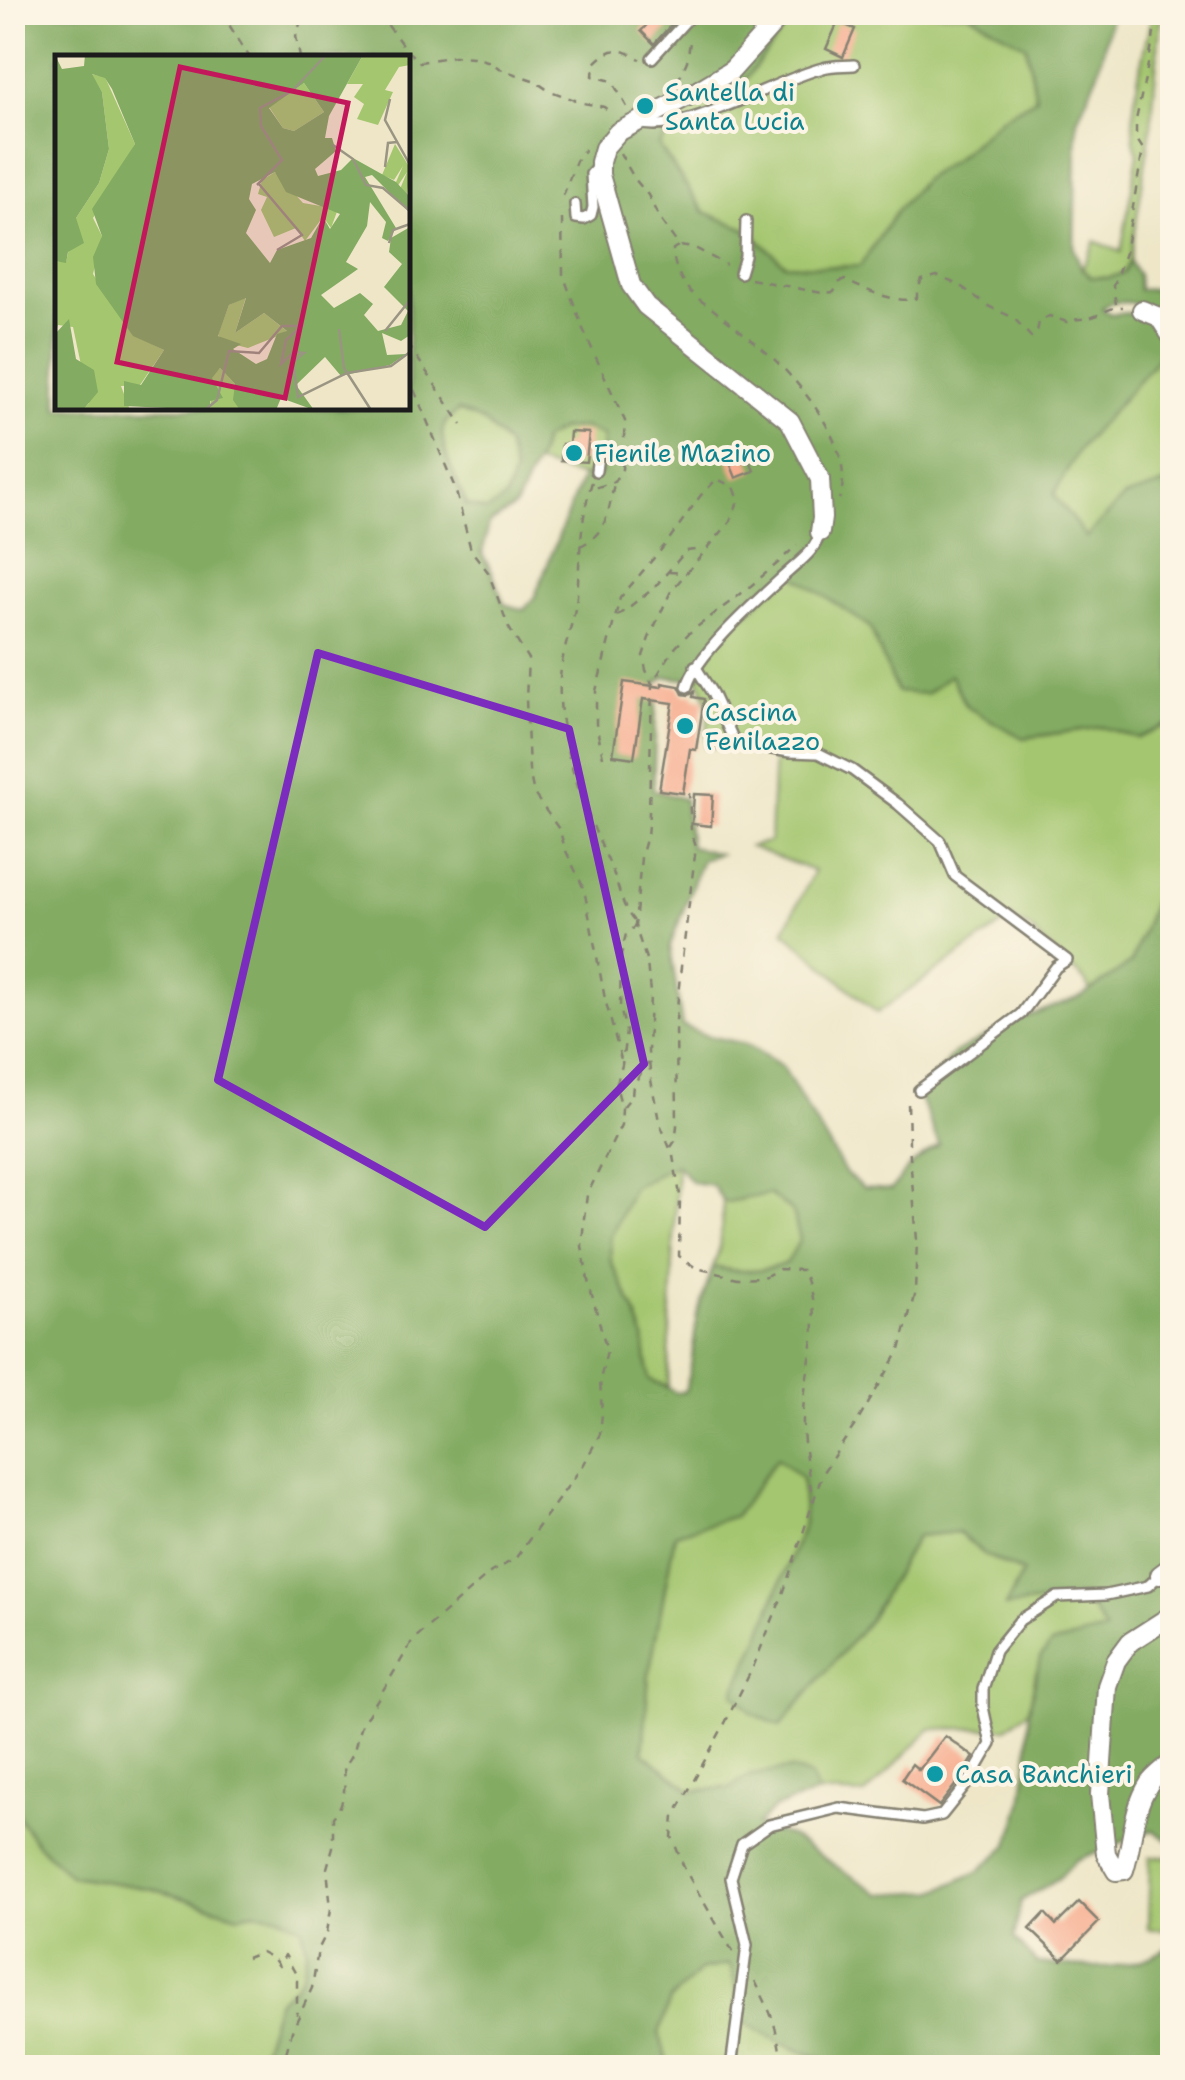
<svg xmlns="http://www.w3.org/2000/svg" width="1185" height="2080" viewBox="0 0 1185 2080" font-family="'Shantell Sans',sans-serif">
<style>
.green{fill:#a4c66f;stroke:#607146;stroke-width:2.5}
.forest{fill:#83ab62;stroke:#50643f;stroke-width:2.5;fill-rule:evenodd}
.building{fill:#f7ad90}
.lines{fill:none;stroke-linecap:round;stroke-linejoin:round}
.service-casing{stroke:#858172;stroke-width:14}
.minor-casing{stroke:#858172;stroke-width:22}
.path{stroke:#858172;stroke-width:2.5;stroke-dasharray:8 8;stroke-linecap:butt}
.service{stroke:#fff;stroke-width:9}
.minor{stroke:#fff;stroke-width:18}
.marked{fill:none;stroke:#7b2cbf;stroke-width:8;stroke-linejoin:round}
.culture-dot{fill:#0f9aa8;stroke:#fcf5e5;stroke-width:4}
.labels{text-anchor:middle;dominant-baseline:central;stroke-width:8;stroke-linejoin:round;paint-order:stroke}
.culture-label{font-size:25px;fill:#0d838f;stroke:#fcf5e5;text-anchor:start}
.inset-road{fill:none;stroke:#9a9583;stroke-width:2.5}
.view{fill:#c2185b;fill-opacity:0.15;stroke:#c2185b;stroke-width:5}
.inset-edge{fill:none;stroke:#1c1c1c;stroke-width:5}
</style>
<rect width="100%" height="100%" fill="#fcf5e5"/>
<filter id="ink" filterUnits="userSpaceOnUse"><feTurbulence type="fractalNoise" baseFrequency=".01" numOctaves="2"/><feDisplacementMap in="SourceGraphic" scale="20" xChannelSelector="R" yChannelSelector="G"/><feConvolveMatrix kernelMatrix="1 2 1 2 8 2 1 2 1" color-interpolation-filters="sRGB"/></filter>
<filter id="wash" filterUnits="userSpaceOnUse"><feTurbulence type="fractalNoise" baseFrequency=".0048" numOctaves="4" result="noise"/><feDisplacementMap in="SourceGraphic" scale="40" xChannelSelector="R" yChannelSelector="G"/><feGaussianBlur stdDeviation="2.25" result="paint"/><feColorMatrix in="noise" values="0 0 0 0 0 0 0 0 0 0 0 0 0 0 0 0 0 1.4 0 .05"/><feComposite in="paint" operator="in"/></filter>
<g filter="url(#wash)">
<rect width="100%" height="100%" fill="#eee6c7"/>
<path class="green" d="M797 13H968L1026 46 1036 98 1002 117 956 158 924 179 898 209 860 266 835 267 785 264 746 229 704 212 659 146 670 130 703 99 745 80Z
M1152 13H1161L1151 127 1130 262 1124 273 1109 278 1090 277 1082 269 1095 241 1121 252 1138 153C1123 127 1146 44 1152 13Z
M1171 343 1172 344V482L1124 497 1086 538 1053 495 1078 450Z
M458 410 483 421 507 445 514 473 505 499 487 511 467 505C459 487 439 448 443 429 445 420 452 416 458 410Z
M584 428 603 436 601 473 582 477 533 463 539 455 543 440 561 429Z
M791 572 870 627 897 692 950 674 1023 738 1102 727 1138 738 1172 723V838L1168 863 1131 963 1090 991 1085 981 1030 929 1012 918 877 1013 784 931 814 871 750 847 770 841 774 752 706 746C708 723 712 700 698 680L713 643Z
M677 1163 668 1387 649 1379 644 1338 635 1311 611 1262 610 1238 633 1187Z
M769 1194 792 1211 800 1239 787 1263C762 1273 739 1273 713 1267L720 1247 723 1201Z
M777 1458 802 1478 804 1523 759 1638 735 1692 780 1726 869 1620 917 1536 958 1532 985 1555 1023 1573 1006 1606 1084 1596 1106 1631 1036 1672 1029 1710 1007 1728 930 1729 865 1795 818 1793 811 1777 751 1775 729 1788 692 1791 643 1753 649 1674 675 1534 735 1516Z
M12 1808 36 1843 71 1876 153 1889 239 1915 254 1912 279 1915 303 1927 307 1949 302 1975 292 1989 278 2000 257 2067H13Z
M1150 1857H1172V1929H1148Z
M731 1963 737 1993 794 2049 824 2059 828 2067H669L659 2033 670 2000 700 1970Z"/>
<path class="forest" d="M12 13H797L745 80 703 99 670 130 659 146 704 212 746 229 785 264 835 267 860 266 898 209 924 179 956 158 1002 117 1036 98 1026 46 968 13H1112L1098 72 1077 120 1074 249 1082 269 1090 277 1109 278 1124 273 1130 262 1138 275 1139 290 1155 289 1159 309 1172 308V326C1153 311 1127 292 1102 308L1110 315C1146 309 1148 317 1171 343L1078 450 1054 495 1086 537 1124 497 1172 482V723L1138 738 1102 727 1023 738 967 707 950 675 926 694 897 692 870 627 791 573 714 643 698 680 665 677 657 683 653 790 684 799 690 846 719 854 702 859 670 946 682 1026 705 1035 746 1044 782 1066 846 1174 863 1188 891 1190 911 1165 939 1145 919 1096 953 1054 1018 1020 1081 997 1131 963 1168 863 1172 838V1843L1153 1830 1076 1860 1059 1878 1021 1901 1014 1938 1037 1963C1081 1968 1135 1974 1172 1944V2067H828L824 2059C792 2049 765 2036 738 2018L737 1993 730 1964 700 1970 670 2000 659 2033 669 2067H257L278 2000 292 1989 302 1975 307 1949 302 1927 279 1915 254 1912 239 1915 153 1889 71 1876 36 1843 13 1808ZM58 58H408V408H58ZM458 411 483 421 507 445 514 473 505 499 486 511 466 505C459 486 439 448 443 429 445 420 452 416 458 411ZM584 428 603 436 601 473 582 477 535 596 524 610 504 604 492 572 482 554 489 524 515 507 539 455 543 440 561 429ZM676 1164 692 1182 712 1185 723 1201 727 1202 769 1194 792 1211 800 1239 787 1263C762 1273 739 1273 713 1267L697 1316 692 1360 685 1391 677 1393 649 1379 644 1338 635 1311 611 1262 610 1238 633 1187ZM777 1458 802 1478 804 1523 759 1638 734 1693 753 1714 780 1726 869 1620 917 1536 958 1532 985 1555 1023 1572 1005 1607 1084 1596 1105 1631 1051 1644 1040 1658 1029 1710 1028 1753 1022 1803 1009 1844 979 1871 936 1891 880 1894 791 1837 757 1825 774 1808 818 1793 811 1777 791 1769 751 1775 729 1788 692 1791 643 1753 649 1674 675 1534 735 1516Z"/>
<g id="blocks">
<path class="building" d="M659 12H673L678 17 654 44 641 31Z
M838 22 855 29 843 57 826 49Z
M570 432 589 433 586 462 561 460 562 444H569Z
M743 441 754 471 736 478 724 448Z
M624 682 662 687V683L679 686 683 694 689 695 694 692 693 697 704 699 696 750 690 749 683 793 659 790 673 703 643 699 634 758 613 755Z
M694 794 713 795 711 826 692 824Z
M945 1736 974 1757 963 1775 939 1806 902 1779 912 1764 919 1770Z
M1079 1902 1099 1922 1062 1960 1030 1929 1045 1913 1056 1925Z"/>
</g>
</g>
<g filter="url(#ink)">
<use href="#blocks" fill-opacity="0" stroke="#858172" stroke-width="2.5"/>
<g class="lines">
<g class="service-casing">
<path id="service" d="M652 58 692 14
M639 123C680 137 777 79 823 68 833 65 844 66 854 65
M575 204 576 218 584 219 591 215 593 207 591 174 598 166
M740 273 745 256 746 221
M596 471 598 455
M695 666 712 693 735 743 790 752 818 753 852 770 898 804 940 841 955 876 1067 960 1056 967 1021 1014 919 1090
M687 687C695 655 760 598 786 574 800 561 816 551 820 532
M731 2068 747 1945 731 1878 742 1844 769 1825 839 1808 923 1819 942 1815 970 1780 991 1744 983 1707V1689L995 1651 1020 1620 1057 1597 1106 1595 1148 1586 1160 1575"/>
</g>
<g class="minor-casing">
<path id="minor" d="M784 12 732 70 692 94 618 132 604 148 600 162V175L631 285 646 306 790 421 820 479 822 518 820 532
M1142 310 1159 317 1172 337
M1160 1575 1172 1566
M1172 1615 1130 1642 1116 1661 1107 1686 1100 1794 1106 1854 1116 1871 1124 1870C1133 1843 1132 1810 1149 1784 1154 1776 1165 1769 1172 1762"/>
</g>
<path class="path" d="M221 12 250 58
M378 12 406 50 420 62 454 56 473 57 491 62 500 69 533 80 548 90 583 103 604 107 612 113
M300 58 296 36 303 15
M678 81 687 61 691 36
M627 107 612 81 593 76 594 64C612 47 618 46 640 59
M620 153 634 178 648 195 659 218 679 246 695 248 726 265
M563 196 576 161 585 149
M562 219 563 274 583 329 625 421 622 469 614 482 591 489
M678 246 673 249C673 262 678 275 685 285 692 296 704 302 714 310 734 326 762 347 779 364 809 394 857 455 839 499
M750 279 822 293 834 292 838 283 845 280C862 289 899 305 917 298V290L922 280 937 276 959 285 990 307 1014 318 1031 337 1037 332 1039 322 1049 316 1067 322C1076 318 1083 320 1092 317 1104 314 1110 306 1123 307
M1116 304 1113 286 1125 253 1143 149 1136 138V120L1153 41 1156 12
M408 344 462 425
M408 375 455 488 471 550 488 572 509 628 528 659 526 699 529 770 534 794 559 829 566 851 584 889 605 999 622 1063
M592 482C580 520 580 557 577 596 574 624 561 652 560 680 557 745 584 807 610 865 619 884 620 905 634 921
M580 546C607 534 609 510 614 483
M785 556 797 545
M779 562 746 590 689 633 673 650 652 684 649 813 647 836 641 857 635 926 647 962 650 993 648 1052 651 1080 659 1121 673 1156 680 1195 679 1256 696 1268 738 1278 764 1277 779 1269 803 1270C827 1322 804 1363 803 1416 802 1444 809 1474 813 1502
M669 572 686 573
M617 616 653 589 686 551 702 549
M603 757 596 724V691L620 598 665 545 701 495 717 479 734 487 739 499 730 522 671 591 649 638 643 656 646 670 652 684
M623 1107 632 1096 633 1085 648 1063
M671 1147 675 1141 677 1126 676 1020 680 975 696 847 691 831 689 793
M733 1952 685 1870 672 1837 674 1817 724 1725 754 1665 783 1594 823 1472 859 1419 900 1350 915 1292 917 1240 909 1144 908 1102 911 1099
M246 1958 261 1952 273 1958 279 1966 285 1955 297 1976V2015
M755 1981C764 1999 773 2016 777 2035 780 2047 780 2057 785 2068
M892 2061 896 2068
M282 2068 292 2031 312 1988 318 1950 327 1932 331 1909 327 1868 333 1847V1817C346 1803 345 1783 344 1766 360 1751 354 1729 368 1715L414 1639 491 1572 515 1559 584 1464 600 1434 602 1414 600 1380 607 1351 588 1280 582 1246 584 1218 587 1195 621 1125 622 1108 616 1086 622 1065 626 1031 620 1008 621 955 626 934 635 926"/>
<use href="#service" class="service"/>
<use href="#minor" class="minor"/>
</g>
</g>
<path class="marked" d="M318 653 569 729 644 1064 485 1227 218 1080Z"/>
<g class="culture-dot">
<circle cx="645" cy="106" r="10"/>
<circle cx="574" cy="453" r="10"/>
<circle cx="685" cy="726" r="10"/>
<circle cx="935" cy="1774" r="10"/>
</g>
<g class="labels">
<g class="culture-label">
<text x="665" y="92">Santella di<tspan x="665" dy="29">Santa Lucia</tspan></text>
<text x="594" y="453">Fienile Mazino</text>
<text x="705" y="712">Cascina<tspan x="705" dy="29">Fenilazzo</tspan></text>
<text x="955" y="1774">Casa Banchieri</text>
</g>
</g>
<g transform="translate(55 55)">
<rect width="355" height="355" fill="#eee6c7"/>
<path d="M308 0H355V10L344 12 330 35 338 37 323 70 302 64 309 49 299 42 308 29H292ZM36 19 50 22 80 89 38 163 47 181 38 219 78 280 109 295 85 330 66 331 75 355H28L34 348 18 272 3 270 0 279V206L11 207 21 163 44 128 54 94 47 37ZM249 28 269 57 239 76 228 73 214 52ZM340 89 355 113 352 140 345 134 352 117 342 132 341 127 348 111 339 125 327 120ZM220 117 248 148 283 154 276 173 268 162 250 186 241 173 219 182 206 155 212 142 203 139 207 125ZM191 242 180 278 209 258 233 277 193 293 169 287 163 280 174 250ZM165 313 180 329 185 355H155L157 321Z" fill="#a4c66f"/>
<path d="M0 0 7 14 29 11 30 0H308L274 61 270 83H277L281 96 260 114 263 121 286 115 298 103 341 127 355 142V158L317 120 310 122 341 173 333 186 327 183 331 167 315 147 312 171 291 207 303 214 266 240 279 253 305 238 318 249 309 260 323 276 346 270 353 256 329 232 347 209 334 197 336 183 355 172V280L346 286 327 278 332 300 351 299 335 310 286 321 270 302 241 330 259 355 226 343 221 355H185L178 345 180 329 165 313 157 323 168 343 155 346V355L69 351V326L86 330 109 295 78 281 41 229 38 202 47 181 37 154 80 89 57 34 50 23 37 19 47 37 54 94 44 128 21 163 29 188 13 197 11 208 0 206ZM249 28 269 57 239 76 228 73 214 53ZM220 117 231 137 285 159 275 174 268 162 256 183 222 195 215 208 191 178 201 155 194 144 197 129ZM191 243 180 278 209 258 232 276 222 279 212 304 201 309 178 294 186 289 163 281 174 250ZM14 264 21 304 39 315 43 337 28 355H0V279Z" fill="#83ab62" fill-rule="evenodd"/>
<path class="inset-road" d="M335 44 330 65 355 110M278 90 298 104 311 130 328 133 355 156M330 112 333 88 342 87M204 129 247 180 222 195M202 130 227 105 206 71 205 53 237 36 271 0M334 188 338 175 355 169M284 274 289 313 316 355M330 276 355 245M150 355 162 345 174 296 204 298 227 271H247L231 285 226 309 239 297 249 298 238 307 243 342 292 318 336 311 355 297"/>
<path class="view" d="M125 12 293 48 230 343 62 307Z"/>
<rect width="355" height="355" class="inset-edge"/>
</g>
<rect width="1185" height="2080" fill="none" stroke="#fcf5e5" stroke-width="50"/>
</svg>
